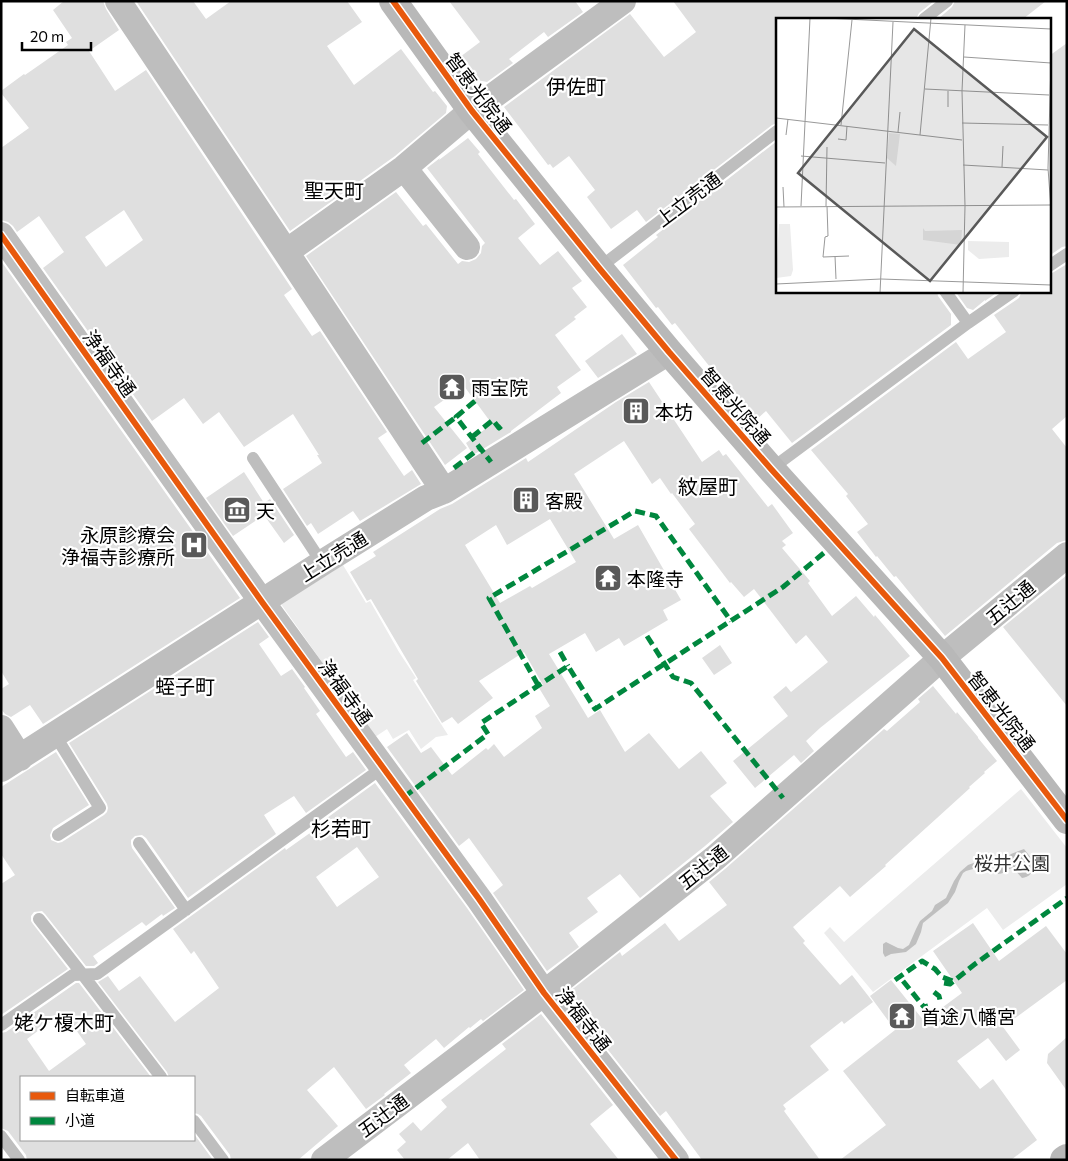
<svg xmlns="http://www.w3.org/2000/svg" width="1068" height="1161" viewBox="0 0 1068 1161" font-family="Commissioner,'Noto Sans JP',sans-serif">
<style>
.green{fill:#ececec}
.water{fill:#bfbfbf}
.building{fill:#dfdfdf;fill-rule:evenodd}
.lines{fill:none;stroke-linecap:round;stroke-linejoin:round}
.lane{stroke:#bebebe;stroke-width:12}
.street{stroke:#bebebe;stroke-width:26}
.secondary{stroke:#b8b8b8;stroke-width:28}
.quiet{stroke:#00873e;stroke-width:5;stroke-dasharray:10 5;stroke-linecap:butt}
.cycleway-casing{stroke:#fff;stroke-width:9}
.cycleway{stroke:#e8590c;stroke-width:6}
.labels{text-anchor:middle;dominant-baseline:central;stroke-width:4.5;stroke-linejoin:round;paint-order:stroke}
.street-label{font-size:19px;fill:#000;stroke:#fff}
.poi-label{font-size:19px;fill:#000;stroke:#fff;text-anchor:start}
.park-label{font-size:19px;fill:#333;stroke:#fff}
.neighbourhood-label{font-size:20px;fill:#000;stroke:#fff}
.inset-road{fill:none;stroke:#999;stroke-width:1}
.view{fill:#595959;fill-opacity:0.15;stroke:#595959;stroke-width:2.5}
.inset-edge{fill:none;stroke:#000;stroke-width:2.5}
</style>
<rect width="100%" height="100%" fill="#fff"/>
<path class="green" d="M343 565 366 603 370 601 399 652 416 678 413 680 448 735 436 737 421 749 409 730 393 739 387 729 375 737 281 604Z
M1021 789 1067 848V884L1003 930 987 908 873 992 824 933 830 927 844 942Z"/>
<path class="water" d="M1024 849C1027 853 1030 856 1032 860 1036 869 1031 877 1022 878L1013 868C1007 869 1004 874 998 874L994 865 980 867 966 871 963 873 959 881 955 892 948 903 923 923 921 932 916 944 906 952 891 954 885 957 883 953V944L886 942 898 948 903 949 909 945 916 929 920 921 932 911 935 905 946 898 954 881 960 872 968 865 979 861 990 859 1004 860 1011 854Z"/>
<path class="building" d="M64 1H103L106 9 119 30 89 51 115 91 146 70 292 289 284 295 312 336 320 331 387 432 378 438 404 476 412 470 421 484 360 521 353 511 318 534 311 523 307 526 283 489 322 463 317 455H319L293 414 244 447 219 412 203 424 184 398 152 421 43 268 64 252 39 216 17 232 13 226 8 222 1 220V148L29 128 1 93V91L24 74 25 75 68 45 66 42 72 38 53 10ZM124 210 143 240 106 267 85 237Z
M136 1H193L206 19 231 1H347L362 22 327 46 354 85 401 49 433 92 435 91 447 106 446 113 395 156 290 231Z
M449 1H575L583 12 548 37 544 32 509 59 513 63 487 82 477 80 460 57 480 42Z
M673 1H934L919 13 916 19H777V123L772 125 646 222 637 210 611 229 587 197 595 190 569 156 553 168 550 164 548 165 504 107 630 14 664 57 696 32Z
M955 1H1046L1023 19H938L952 7Z
M1067 43V246L1062 247 1049 256V56Z
M468 138 480 152 478 154 514 200 516 199 535 224 518 238 540 265 558 251 582 281 572 288 587 307 574 317 576 319 555 335 581 370 557 387 561 393 511 431V432L473 455 466 443 492 424 464 386 434 407 467 448 445 465 306 256 396 192 423 226 426 224 458 264 462 261 469 262 476 259 481 253 482 246 485 243 427 168 440 158 439 160Z
M777 141V291H937L938 296 951 314V325L792 443 766 411 756 420 734 395 733 396 675 323 672 325 658 307 656 308 623 265 658 237 656 235Z
M1 261 240 598 43 724 30 705 11 717 5 714 1 709V689L9 684 1 671Z
M1067 264V416L1052 429 1067 448V540L1057 543 945 636 896 576 894 577 877 556 876 557 857 532 868 524 846 496 848 494 811 450 956 342 968 359 1006 332 994 315 1019 298 1022 291H1049V275Z
M955 291H999L985 301V300L973 310 967 308Z
M622 334 637 354 598 378 585 361Z
M649 382 702 462 719 450 723 456 726 454 768 507 772 504 793 533 782 541 786 545 782 548 810 581 808 583 832 616 856 596 874 617 875 615 910 656 820 728 806 741 814 751 801 763 794 755 755 788 733 761 788 716 773 697 786 686 791 692 828 662 806 635 796 644 754 589 744 597 731 582 730 583 689 529 695 524 672 493 671 494 660 478 652 484 624 441 574 474 614 539 638 525 681 600 663 610 668 620 624 646 619 638 596 652 585 633 549 654 588 718 600 710 625 752 649 733 679 769 701 751 727 783 710 796 733 822 705 846 640 898 620 874 587 898 598 912 569 933 579 947 547 971 493 893 503 885 469 838 459 846 387 747 407 733 421 753 431 747 452 775 486 748 488 750 494 744 504 757 542 728 535 716 550 706 539 688 543 685 524 652 479 681 493 698 458 724 452 717 442 723 416 681 418 679 371 599 367 601 350 572 376 556 373 552 440 509 452 504 526 458 528 462 616 402ZM550 519 576 562 532 588 530 586 500 603 465 545 496 525 507 545Z
M244 472 264 503 270 499 294 535 284 543 264 515 233 536 206 498Z
M1067 575V706L1003 627Z
M258 622 269 637 259 644 281 676 292 669 305 687 304 688 320 711 316 714 346 757 353 752 366 770 306 813 294 796 264 815 276 834 188 898 146 838 142 835 135 836 131 840V844L132 848 175 908 163 916 162 914 146 926 142 922 93 956 98 963 94 966H86L45 914 42 911 34 912 31 916V921L33 924 68 969 1 1015V884L15 875 1 854V787L56 752 89 805 53 828 50 835 51 840 58 843 62 842 104 815 107 812 108 808 107 804 69 743Z
M720 645 732 663 714 675 702 658Z
M933 686 956 714 957 712 978 737V738L997 761 984 772 985 773 969 787 970 788 937 818 885 865 886 866 850 897 840 886 793 927 805 941 803 943 840 985 852 975 873 1002 844 1024 842 1021 810 1046 829 1070 783 1105 786 1109 784 1111 820 1160H702L666 1111 660 1116 565 995 620 952 622 956 665 923 679 941 727 905 709 882 725 869 884 729 887 731 920 702 918 699Z
M375 783 467 908 524 990 483 1021 481 1019 470 1028 469 1027 444 1048 436 1039 404 1065 411 1073 384 1094 385 1095 366 1109 334 1067 307 1090 338 1126 298 1160H231L230 1155 201 1116 198 1114 194 1113V1077H169L167 1072 98 982 108 976 119 991 140 976 175 1022 219 988 194 951 191 954 173 929 285 848 286 850 317 828 316 826ZM357 847 379 877 337 907 316 877Z
M973 923 999 961 1046 926 1067 954V980L1003 1027 1020 1050 1006 1061 988 1038 957 1061 980 1089 993 1079 1037 1140 1011 1160H840L886 1125 843 1071 895 1030 870 996 891 980 924 1021 962 993 933 951Z
M76 983H79L151 1077H21V1140H194V1134L213 1160H27L26 1155 8 1131 1 1128V1033L6 1032ZM62 1013 63 1014 64 1013 86 1044 49 1071 27 1039Z
M541 1014 613 1105 590 1124 619 1160H480L468 1143 447 1160H405L397 1150 406 1142 399 1134 413 1122 421 1131 447 1107 441 1100 506 1049 502 1044Z
M1067 1037V1091L1047 1063 1048 1054Z"/>
<g class="lines">
<path class="lane" d="M924 19 947 1
M1049 266 1067 254
M599 268 777 131
M945 291 968 323
M253 458 322 563
M771 469 968 323 1014 291
M55 735 100 808 58 835
M139 843 186 910
M39 919 83 975 161 1077
M1 1025 73 975 97 974 382 768
M194 1121 223 1160
M1 1136 19 1160"/>
<path class="street" d="M118 1 286 252 444 491
M404 168 467 247
M1 235 262 602 479 899 544 993 676 1160
M286 252 404 168 463 118 623 1
M1 728 20 758
M1 769 322 563 426 498 444 491 669 352
M324 1160 544 993 715 858 942 658 1067 555"/>
<path class="secondary" d="M393 1 472 111 599 268 669 352 771 469 942 658 1067 820
M1064 1160 1067 1158"/>
<path class="quiet" d="M475 401 456 417 491 462
M472 437 493 420 499 428 505 423
M422 443 456 417
M454 468 480 448
M647 636 673 677 691 683 783 798
M560 652 568 666
M538 685 489 598 635 511 656 516 731 621
M404 797 488 734 481 723 568 666 595 709 783 587 825 552
M895 980 922 961 935 969 942 977 953 981
M903 981 924 1007 928 1006
M944 983 950 984 975 964 1067 898
M934 992 939 996 940 1000"/>
<g class="cycleway-casing">
<path id="cycleway" d="M393 1 472 111 599 268 669 352 771 469 942 658 1067 820
M1 235 262 602 479 899 544 993 676 1160"/>
</g>
<use href="#cycleway" class="cycleway"/>
</g>
<defs>
<g id="temple-square" transform="scale(1.4375)"><rect x="-9" y="-9" width="18" height="18" rx="4" fill="#595959" stroke="#fff"/><path d="M0-6L5-2H3V0L6.5 2.5H4V6H1.5V3h-3V6H-4V2.5H-6.5L-3 0V-2H-5Z" fill="#fff"/></g>
<g id="building-square" transform="scale(1.4375)"><rect x="-9" y="-9" width="18" height="18" rx="4" fill="#595959" stroke="#fff"/><path d="M-4-6H4V6H1V3H-1V6H-4ZM-2.5-4.3h1.7v1.8h-1.7ZM.8-4.3h1.7v1.8H.8ZM-2.5-1h1.7V.8h-1.7ZM.8-1h1.7V.8H.8Z" fill="#fff"/></g>
<g id="museum-square" transform="scale(1.4375)"><rect x="-9" y="-9" width="18" height="18" rx="4" fill="#595959" stroke="#fff"/><path d="M0-6L6-3V-2H-6V-3ZM-5-1h2V3h-2ZM-1-1h2V3h-2ZM3-1h2V3H3ZM-6 4H6V6H-6Z" fill="#fff"/></g>
<g id="hospital-square" transform="scale(1.4375)"><rect x="-9" y="-9" width="18" height="18" rx="4" fill="#595959" stroke="#fff"/><path d="M-5-5h3v3.5h4V-5h3V5h-3V1.5h-4V5h-3Z" fill="#fff"/></g>
</defs>
<g fill-rule="evenodd">
<use href="#temple-square" x="452" y="387"/>
<use href="#building-square" x="636" y="411"/>
<use href="#building-square" x="526" y="500"/>
<use href="#museum-square" x="237" y="510"/>
<use href="#hospital-square" x="194" y="545"/>
<use href="#temple-square" x="608" y="578"/>
<use href="#temple-square" x="902" y="1016"/>
</g>
<g class="labels">
<g class="street-label">
<text transform="translate(479 93) rotate(53)">智恵光院通</text>
<text transform="translate(688 199) rotate(-37)">上立売通</text>
<text transform="translate(110 363) rotate(55)">浄福寺通</text>
<text transform="translate(736 406) rotate(49)">智恵光院通</text>
<text transform="translate(333 556) rotate(-32)">上立売通</text>
<text transform="translate(1010 602) rotate(-40)">五辻通</text>
<text transform="translate(346 692) rotate(54)">浄福寺通</text>
<text transform="translate(1002 711) rotate(52)">智恵光院通</text>
<text transform="translate(703 867) rotate(-39)">五辻通</text>
<text transform="translate(584 1019) rotate(52)">浄福寺通</text>
<text transform="translate(383 1115) rotate(-37)">五辻通</text>
</g>
<g class="poi-label">
<text x="471" y="387">雨宝院</text>
<text x="655" y="411">本坊</text>
<text x="545" y="500">客殿</text>
<text x="256" y="510">天</text>
<text x="175" y="534" text-anchor="end">永原診療会<tspan x="175" dy="22">浄福寺診療所</tspan></text>
<text x="627" y="578">本隆寺</text>
<text x="921" y="1016">首途八幡宮</text>
</g>
<g class="park-label">
<text x="1012" y="862">桜井公園</text>
</g>
<g class="neighbourhood-label">
<text x="576" y="86">伊佐町</text>
<text x="334" y="190">聖天町</text>
<text x="708" y="486">紋屋町</text>
<text x="185" y="686">蛭子町</text>
<text x="341" y="828">杉若町</text>
<text x="64" y="1022">姥ケ榎木町</text>
</g>
</g>
<g transform="translate(776 18)">
<rect width="275" height="275" fill="#fff"/>
<path d="M113 115 124 116 120 148 111 140ZM3 206H14L17 252 15 258 0 260ZM147 210 149 213 186 212 185 227 147 222ZM192 223 233 224V239L203 241 192 232Z" fill="#ececec"/>
<path class="inset-road" d="M49 0 275 11M275 0V38M188 39 275 45M275 45 272 150 275 191M149 71 273 77M172 89V73M0 100 186 122M186 105 272 107M65 107 76 2M122 114 124 94M10 117 12 101M144 117 155 0M62 121 70 122 71 108M25 138 109 145M187 147 272 152M226 149 227 128M7 169 8 189M25 188 34 0M50 188 51 129M51 188 52 218 49 219 47 239 73 238M0 189 274 187M59 238 60 261M275 238V266M0 266 105 261 275 267M104 275 117 4M187 275 189 188 186 73 189 7"/>
<path class="view" d="M138 11 271 119 154 263 22 155Z"/>
<rect width="275" height="275" class="inset-edge"/>
</g>
<rect width="1068" height="1161" fill="none" stroke="#000000" stroke-width="5"/>
<rect x="20" y="1076" width="175" height="65" fill="#ffffff" stroke="#999999"/>
<rect x="30" y="1092" width="25" height="8" fill="#e8590c" stroke="#999999"/>
<text x="65" y="1101" font-size="15" fill="#000000">自転車道</text>
<rect x="30" y="1117" width="25" height="8" fill="#00873e" stroke="#999999"/>
<text x="65" y="1126" font-size="15" fill="#000000">小道</text>
<path d="M22 42v8h69v-8" fill="none" stroke="#000000" stroke-width="2.5"/>
<text x="30" y="42" font-size="15" fill="#000000" stroke="#ffffff" stroke-width="4" paint-order="stroke">20 m</text>
</svg>
